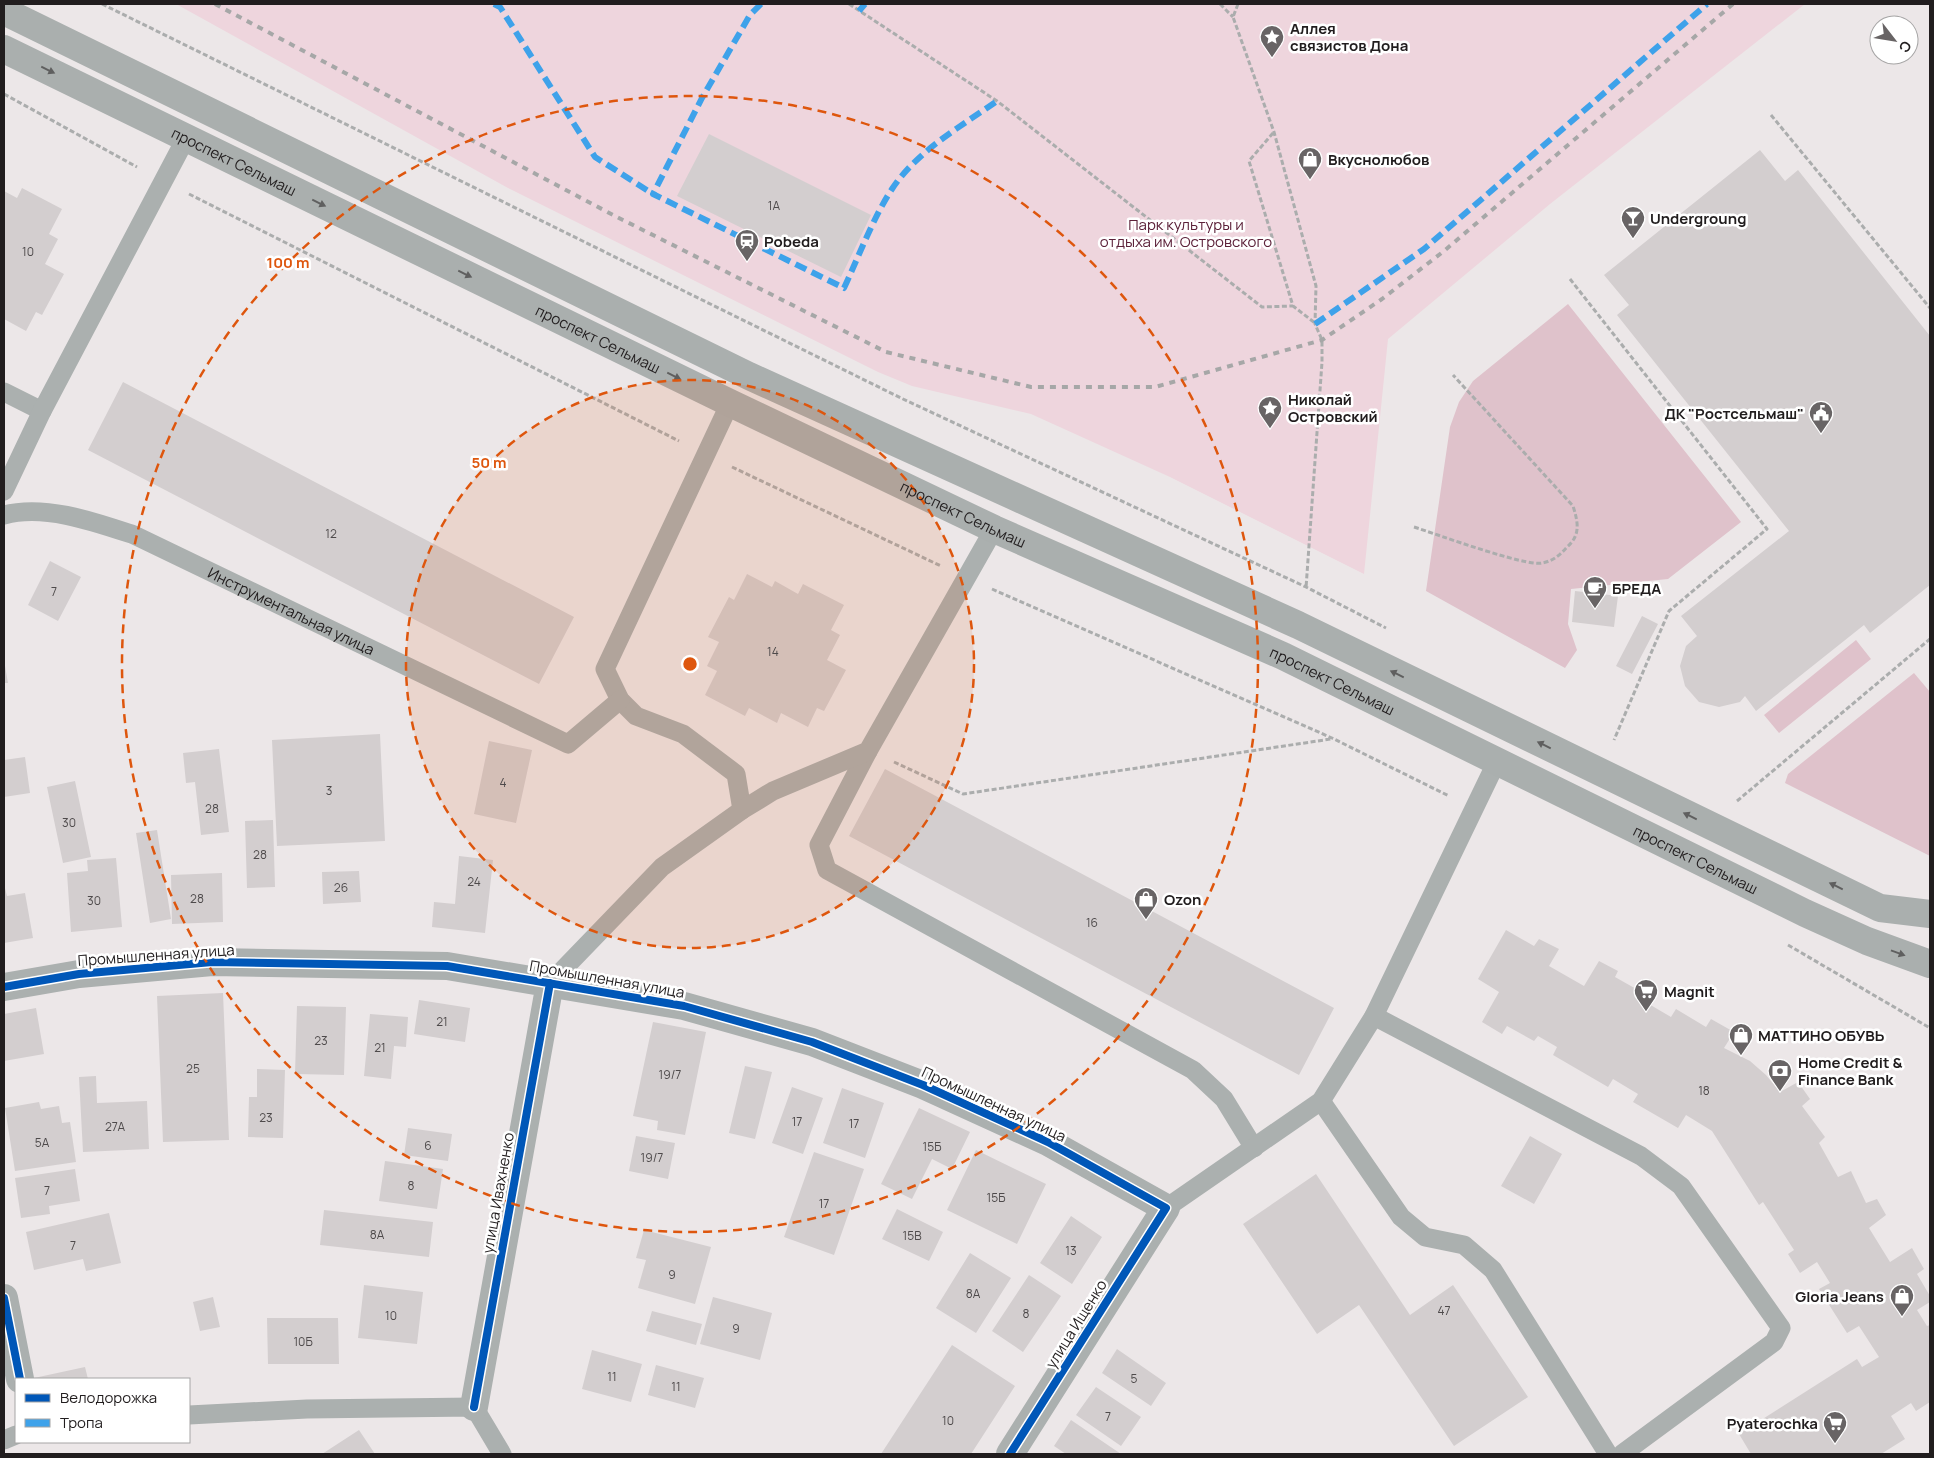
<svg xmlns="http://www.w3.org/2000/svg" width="1934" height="1458" viewBox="0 0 1934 1458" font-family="Manrope,sans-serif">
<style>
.green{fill:#eed5dd}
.forest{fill:#dfc2cb}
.building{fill:#d3cecf}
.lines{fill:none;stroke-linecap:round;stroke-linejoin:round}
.path{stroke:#abadad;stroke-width:3;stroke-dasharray:5 2.5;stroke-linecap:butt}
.service{stroke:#abb0af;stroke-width:19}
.minor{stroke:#abb0af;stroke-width:28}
.secondary{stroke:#aaafae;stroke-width:28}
.rail{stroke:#a6a7a7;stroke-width:4;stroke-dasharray:6 6;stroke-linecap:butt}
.quiet{stroke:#3ea2ea;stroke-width:6;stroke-dasharray:12 6;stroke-linecap:butt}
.cycleway-casing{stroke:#fff;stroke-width:11}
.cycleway{stroke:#0057b8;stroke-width:8}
.oneway{fill:#5f5f5f}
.ring{fill:none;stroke:#de560d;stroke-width:2.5;stroke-dasharray:9 6}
.labels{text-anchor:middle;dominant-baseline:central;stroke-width:5;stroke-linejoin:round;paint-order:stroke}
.number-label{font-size:12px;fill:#4e4a4b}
.poi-label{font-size:15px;font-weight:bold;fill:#211d1e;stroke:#fff;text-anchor:start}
.street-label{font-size:15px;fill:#211d1e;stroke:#fff}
.park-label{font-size:15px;fill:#5c2139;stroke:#fff}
.centre{fill:#de560d;stroke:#fff;stroke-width:2.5}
.ring-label{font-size:15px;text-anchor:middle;font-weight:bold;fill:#de560d;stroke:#fff;stroke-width:5;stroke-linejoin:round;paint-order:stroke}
</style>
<rect width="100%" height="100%" fill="#ece7e8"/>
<path class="green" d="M176 4H1805L1550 204 1388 339 1364 574 1170 477 1031 414 912 386 878 372 508 188Z"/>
<path class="forest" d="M1568 304 1741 522 1668 579 1571 589 1568 624 1577 650 1565 668 1426 591 1450 427 1459 402 1473 381Z
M1856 640 1871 659 1779 733 1764 715Z
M1914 673 1930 692V856L1785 783 1788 774Z"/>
<path class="building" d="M709 134 871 215 841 277 677 196Z
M1760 150 1785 181 1798 170 1930 336V585L1870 633 1864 625 1756 711 1745 696 1740 702 1719 707 1699 702 1685 686 1680 666 1686 646 1697 636 1681 616 1789 531 1617 315 1629 305 1604 275Z
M22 188 62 209 49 234 58 239 45 264 64 274 42 315 36 312 26 331 4 319V191L17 198Z
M123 382 574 617 539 684 88 450Z
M50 561 81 577 58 621 28 605Z
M747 574 772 587 775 581 798 594 803 584 844 605 831 630 840 635 827 660 846 670 824 711 817 708 808 727 781 713 777 723 749 708 745 716 705 695 717 671 707 666 719 642 708 637 729 597 734 600Z
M1575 591 1618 596 1614 627 1572 622Z
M1642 616 1658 624 1632 674 1616 666Z
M4 660 8 683H4Z
M380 734 385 841 277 846 272 740Z
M489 741 532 750 516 823 474 814Z
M219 749 229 832 201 835 195 782 186 783 183 753Z
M25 757 30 793 4 797V760Z
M885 769 1334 1008 1299 1075 849 836Z
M75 781 91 857 63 863 47 787Z
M273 820 275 887 247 888 245 821Z
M157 830 171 919 150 923 136 833Z
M459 856 493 860 485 933 432 927 434 902 455 904Z
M116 858 122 927 71 932 67 873 88 871 87 860Z
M359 871 361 902 323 904 322 872Z
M222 873 223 922 172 924 171 875Z
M4 884 7 896 25 893 33 938 4 943Z
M1506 930 1534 946 1539 939 1559 949 1549 966 1584 986 1599 961 1618 971 1615 977 1645 994 1642 1000 1671 1017 1676 1009 1706 1027 1711 1019 1734 1032 1724 1048 1750 1061 1766 1075 1780 1092 1798 1082 1810 1099 1802 1106 1825 1137 1819 1143 1838 1177 1851 1171 1866 1203 1877 1199 1886 1215 1869 1228 1890 1262 1912 1248 1924 1269 1917 1274 1930 1296V1302L1917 1310 1927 1326 1930 1325V1402L1916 1411 1911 1403 1891 1416 1905 1439 1881 1454H1751L1739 1434 1857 1359 1862 1367 1879 1357 1859 1326 1847 1333 1819 1289 1830 1283 1817 1262 1800 1273 1788 1254 1794 1250 1763 1202 1759 1205 1712 1131 1686 1115 1678 1128 1633 1102 1638 1094 1613 1079 1608 1087 1553 1055 1557 1047 1538 1036 1534 1041 1507 1026 1502 1034 1482 1022 1499 992 1478 979Z
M223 993 229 1140 163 1142 157 996Z
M419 1000 470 1008 465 1042 414 1034Z
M297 1006 346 1007 344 1075 295 1074Z
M36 1008 44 1054 4 1061V1014Z
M370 1014 408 1017 406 1047 394 1046 391 1079 364 1076Z
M653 1022 706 1032 685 1135 657 1130 658 1121 633 1116Z
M745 1066 772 1072 755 1139 729 1133Z
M257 1069 285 1070 283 1138 248 1137 249 1097H257Z
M96 1076 97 1103 147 1101 149 1149 83 1152 79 1077Z
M792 1087 823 1098 803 1154 772 1143Z
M842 1088 884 1103 865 1158 823 1143Z
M39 1102 41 1109 59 1106 62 1123 70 1122 76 1162 15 1171 5 1108Z
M919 1108 970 1132 952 1169 932 1159 912 1199 881 1184Z
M408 1128 452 1134 448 1161 404 1155Z
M636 1136 675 1143 668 1179 629 1171Z
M1530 1136 1562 1154 1534 1204 1501 1186Z
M976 1150 1046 1184 1017 1244 947 1210Z
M814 1152 864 1169 834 1255 784 1237Z
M385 1161 443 1169 437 1209 379 1201Z
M75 1169 80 1201 49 1206 50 1214 21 1218 15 1178Z
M1316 1174 1410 1315 1453 1285 1528 1397 1454 1446 1359 1305 1317 1334 1243 1224Z
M897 1209 943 1232 929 1261 882 1239Z
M324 1210 433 1222 429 1257 320 1245Z
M109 1213 121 1263 86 1271 83 1259 34 1270 26 1232Z
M1071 1216 1102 1237 1072 1284 1040 1263Z
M644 1230 711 1247 695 1304 638 1288 646 1260 636 1258Z
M970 1253 1011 1278 976 1333 936 1308Z
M1029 1275 1061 1296 1023 1352 992 1331Z
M364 1285 423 1292 417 1344 358 1338Z
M213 1297 220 1327 200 1331 193 1302Z
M713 1297 772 1313 760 1360 700 1344Z
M652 1311 702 1324 696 1345 646 1331Z
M267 1318H338L339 1364H268Z
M952 1345 1015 1386 971 1454H881Z
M1117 1349 1166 1383 1151 1406 1102 1373Z
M592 1350 642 1364 631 1402 582 1389Z
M656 1365 704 1378 695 1408 648 1395Z
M85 1367 88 1379H34V1378Z
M1096 1387 1141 1417 1121 1446 1076 1415Z
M1071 1420 1121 1454H1066L1054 1446Z
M359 1430 375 1454H322Z"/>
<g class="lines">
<path class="path" d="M102 4 903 399 1306 587 1386 628
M849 4 997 101 1262 307 1293 306
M1220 4 1233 17
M1238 4 1233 17 1274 132 1316 286 1315 324 1322 340V362L1306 588
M4 94 137 167
M1771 115 1930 308
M1273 133 1249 161 1293 306 1315 323
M189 194 679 441
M1570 279 1767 529 1669 611 1614 740
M732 467 941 566
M1414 527C1436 534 1526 567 1542 563 1553 561 1560 555 1567 547 1581 535 1578 522 1573 506L1453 375
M992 589 1332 738 1449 796
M894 762 963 794 1331 739
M1737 801 1930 639
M1788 945 1930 1028"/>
<g class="service">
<path d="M4 392 42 411"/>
<path d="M730 403 605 669 620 700 636 716 683 734 736 774 742 810"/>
<path d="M4 491 42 411 186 138"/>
<path id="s1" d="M4 515C45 504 95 522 134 535L568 744 620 700"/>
<path d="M868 751 819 845 827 870 1193 1070 1224 1099 1254 1148"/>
<path d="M550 983 662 867 742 810 773 791 868 751 994 529"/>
<path d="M1374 1016 1641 1156 1681 1186 1781 1328 1774 1342 1622 1454"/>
<path d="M1321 1101 1401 1217 1425 1237 1464 1245 1493 1270 1608 1454"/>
<path d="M1166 1208 1321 1101 1374 1016 1497 761"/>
<path d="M189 1415 307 1409 474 1407 502 1454"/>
<path d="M4 1440 16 1435"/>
</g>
<path class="minor" d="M4 987 79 974 212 962 447 966 684 1006 812 1042 923 1085 1048 1142 1166 1208 1010 1454
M4 1298 20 1379
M474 1407 550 983"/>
<g class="secondary">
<path d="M4 11 749 376 1298 625 1880 908 1930 914"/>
<path id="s2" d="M4 49 730 403 994 529 1283 656 1805 913 1867 941 1930 964"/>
</g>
<path class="rail" d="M215 4 615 216 886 352 1031 387H1155L1322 340 1382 299 1444 251 1733 4"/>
<path class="quiet" d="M494 4 500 7 595 157 653 194
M761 4 750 15 702 98 653 194 844 288C858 258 874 216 892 189 917 151 960 127 997 101
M859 11 865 4
M1315 324 1424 249 1707 4"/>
<g class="cycleway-casing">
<path id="cycleway" d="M4 987 79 974 212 962 447 966 684 1006 812 1042 923 1085 1048 1142 1166 1208 1010 1454
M4 1298 20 1379
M474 1407 550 983"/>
</g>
<use href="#cycleway" class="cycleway"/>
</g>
<defs><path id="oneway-solid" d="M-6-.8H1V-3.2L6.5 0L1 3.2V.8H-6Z" transform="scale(1.25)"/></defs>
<g class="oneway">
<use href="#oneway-solid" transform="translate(48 70) rotate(26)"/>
<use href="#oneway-solid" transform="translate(319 203) rotate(26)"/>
<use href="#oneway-solid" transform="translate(465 274) rotate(26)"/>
<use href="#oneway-solid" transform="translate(674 376) rotate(26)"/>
<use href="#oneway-solid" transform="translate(1397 674) rotate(-154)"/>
<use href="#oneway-solid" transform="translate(1544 745) rotate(-154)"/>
<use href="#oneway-solid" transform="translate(1690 816) rotate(-154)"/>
<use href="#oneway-solid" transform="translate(1836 886) rotate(-154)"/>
<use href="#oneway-solid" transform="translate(1898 953) rotate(20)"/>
</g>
<circle cx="690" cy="664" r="284" fill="#de560d" fill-opacity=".12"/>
<g class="ring">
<circle cx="690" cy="664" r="284"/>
<circle cx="690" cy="664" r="568"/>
</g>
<defs>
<g id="sight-pin" transform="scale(1.25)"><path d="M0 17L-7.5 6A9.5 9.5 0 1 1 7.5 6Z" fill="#686465" stroke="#fff"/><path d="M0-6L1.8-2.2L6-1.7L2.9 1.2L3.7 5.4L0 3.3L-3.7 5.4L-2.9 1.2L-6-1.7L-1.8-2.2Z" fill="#fff"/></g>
<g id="shop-pin" transform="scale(1.25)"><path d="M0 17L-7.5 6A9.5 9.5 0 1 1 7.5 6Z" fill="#686465" stroke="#fff"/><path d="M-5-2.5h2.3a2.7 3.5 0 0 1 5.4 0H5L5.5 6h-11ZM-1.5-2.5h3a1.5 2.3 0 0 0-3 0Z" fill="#fff"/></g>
<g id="bar-pin" transform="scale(1.25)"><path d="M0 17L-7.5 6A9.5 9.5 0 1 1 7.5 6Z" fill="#686465" stroke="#fff"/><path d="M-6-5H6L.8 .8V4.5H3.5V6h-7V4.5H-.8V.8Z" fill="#fff"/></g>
<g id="station-pin" transform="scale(1.25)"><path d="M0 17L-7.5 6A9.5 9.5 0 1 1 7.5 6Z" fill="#686465" stroke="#fff"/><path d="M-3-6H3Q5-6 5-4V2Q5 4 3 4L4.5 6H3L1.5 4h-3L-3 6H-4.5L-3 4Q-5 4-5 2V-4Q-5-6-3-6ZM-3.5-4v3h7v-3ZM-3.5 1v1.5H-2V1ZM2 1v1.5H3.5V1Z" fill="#fff"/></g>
<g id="civic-pin" transform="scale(1.25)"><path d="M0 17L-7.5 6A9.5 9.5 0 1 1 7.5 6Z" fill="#686465" stroke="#fff"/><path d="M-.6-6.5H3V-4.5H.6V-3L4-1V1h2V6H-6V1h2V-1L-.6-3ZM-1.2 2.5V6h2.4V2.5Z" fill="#fff"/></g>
<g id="cafe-pin" transform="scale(1.25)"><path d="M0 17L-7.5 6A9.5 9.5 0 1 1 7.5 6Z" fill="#686465" stroke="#fff"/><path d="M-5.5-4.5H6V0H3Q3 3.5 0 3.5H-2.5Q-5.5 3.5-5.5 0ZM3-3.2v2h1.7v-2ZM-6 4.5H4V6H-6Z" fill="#fff"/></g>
<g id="supermarket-pin" transform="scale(1.25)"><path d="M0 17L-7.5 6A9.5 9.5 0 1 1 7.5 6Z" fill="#686465" stroke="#fff"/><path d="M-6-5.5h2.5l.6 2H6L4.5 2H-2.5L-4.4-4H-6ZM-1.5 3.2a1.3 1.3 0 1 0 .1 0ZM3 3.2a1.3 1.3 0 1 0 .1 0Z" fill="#fff"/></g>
<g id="bank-pin" transform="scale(1.25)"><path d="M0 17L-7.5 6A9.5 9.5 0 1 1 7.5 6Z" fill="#686465" stroke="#fff"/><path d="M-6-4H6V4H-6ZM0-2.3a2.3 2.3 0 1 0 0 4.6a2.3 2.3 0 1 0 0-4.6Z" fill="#fff"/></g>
</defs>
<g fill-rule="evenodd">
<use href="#sight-pin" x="1272" y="37"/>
<use href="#shop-pin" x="1310" y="159"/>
<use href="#bar-pin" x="1633" y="218"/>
<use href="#station-pin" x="747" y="241"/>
<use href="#sight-pin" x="1270" y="408"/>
<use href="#civic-pin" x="1821" y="413"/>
<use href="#cafe-pin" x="1595" y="588"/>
<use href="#shop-pin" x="1146" y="899"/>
<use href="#supermarket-pin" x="1646" y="991"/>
<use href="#shop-pin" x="1741" y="1035"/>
<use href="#bank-pin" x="1780" y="1071"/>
<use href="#shop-pin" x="1902" y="1296"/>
<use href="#supermarket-pin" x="1835" y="1423"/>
</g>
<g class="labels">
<g class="number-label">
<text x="774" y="205">1А</text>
<text x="28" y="251">10</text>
<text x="331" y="533">12</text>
<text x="54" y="591">7</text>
<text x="773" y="651">14</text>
<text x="503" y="782">4</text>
<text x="329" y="790">3</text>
<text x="212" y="808">28</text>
<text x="69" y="822">30</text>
<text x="260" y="854">28</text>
<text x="474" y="881">24</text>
<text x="341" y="887">26</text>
<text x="197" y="898">28</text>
<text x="94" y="900">30</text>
<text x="1092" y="922">16</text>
<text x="442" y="1021">21</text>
<text x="321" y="1040">23</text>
<text x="380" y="1047">21</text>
<text x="193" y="1068">25</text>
<text x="670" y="1074">19/7</text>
<text x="1704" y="1090">18</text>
<text x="266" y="1117">23</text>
<text x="797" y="1121">17</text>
<text x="854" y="1123">17</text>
<text x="115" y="1126">27А</text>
<text x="42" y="1142">5А</text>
<text x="428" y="1145">6</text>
<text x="932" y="1146">15Б</text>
<text x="652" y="1157">19/7</text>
<text x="411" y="1185">8</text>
<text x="47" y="1190">7</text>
<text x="996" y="1197">15Б</text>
<text x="824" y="1203">17</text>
<text x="377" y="1234">8А</text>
<text x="912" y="1235">15В</text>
<text x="73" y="1245">7</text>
<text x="1071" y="1250">13</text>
<text x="672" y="1274">9</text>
<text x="973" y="1293">8А</text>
<text x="1444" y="1310">47</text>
<text x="1026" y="1313">8</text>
<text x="391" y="1315">10</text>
<text x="736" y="1328">9</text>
<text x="303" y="1341">10Б</text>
<text x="612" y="1376">11</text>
<text x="1134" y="1378">5</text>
<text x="676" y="1386">11</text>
<text x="1108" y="1416">7</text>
<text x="948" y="1420">10</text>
</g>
<g class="poi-label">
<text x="1290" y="28">Аллея<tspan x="1290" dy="17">связистов Дона</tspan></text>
<text x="1328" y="159">Вкуснолюбов</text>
<text x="1650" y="218">Undergroung</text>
<text x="764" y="241">Pobeda</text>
<text x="1288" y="399">Николай<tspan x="1288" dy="17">Островский</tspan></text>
<text x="1804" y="413" text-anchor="end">ДК "Ростсельмаш"</text>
<text x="1612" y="588">БРЕДА</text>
<text x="1164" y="899">Ozon</text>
<text x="1664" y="991">Magnit</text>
<text x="1758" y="1035">МАТТИНО ОБУВЬ</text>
<text x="1798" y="1062">Home Credit &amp;<tspan x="1798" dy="17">Finance Bank</tspan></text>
<text x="1884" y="1296" text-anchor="end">Gloria Jeans</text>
<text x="1818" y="1423" text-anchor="end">Pyaterochka</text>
</g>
<g class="street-label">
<text stroke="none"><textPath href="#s2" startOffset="256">проспект Сельмаш</textPath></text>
<text stroke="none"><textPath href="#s2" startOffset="661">проспект Сельмаш</textPath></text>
<text stroke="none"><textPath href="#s2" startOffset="1066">проспект Сельмаш</textPath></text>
<text stroke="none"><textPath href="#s1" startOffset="308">Инструментальная улица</textPath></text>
<text stroke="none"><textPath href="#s2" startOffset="1471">проспект Сельмаш</textPath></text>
<text stroke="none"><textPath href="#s2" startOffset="1876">проспект Сельмаш</textPath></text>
<text transform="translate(156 955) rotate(-4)">Промышленная улица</text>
<text transform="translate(607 979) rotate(10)">Промышленная улица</text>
<text transform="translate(994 1104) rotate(25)">Промышленная улица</text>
<text transform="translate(498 1193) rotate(-80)">улица Ивахненко</text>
<text transform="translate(1076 1324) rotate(-58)">улица Ищенко</text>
</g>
<g class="park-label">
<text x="1186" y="224">Парк культуры и<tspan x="1186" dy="17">отдыха им. Островского</tspan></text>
</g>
</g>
<circle cx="690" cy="664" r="8" class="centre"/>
<g class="ring-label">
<text x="288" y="268">100 m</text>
<text x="489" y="468">50 m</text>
</g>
<rect width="1934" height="1458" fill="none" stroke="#211d1e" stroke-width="10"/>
<rect x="15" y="1378" width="175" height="65" fill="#ffffff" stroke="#a6a5a5"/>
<rect x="25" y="1394" width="25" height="8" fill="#0057b8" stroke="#a6a5a5"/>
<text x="60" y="1403" font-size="15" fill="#211d1e">Велодорожка</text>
<rect x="25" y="1419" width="25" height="8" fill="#3ea2ea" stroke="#a6a5a5"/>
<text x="60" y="1428" font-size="15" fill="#211d1e">Тропа</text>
<g transform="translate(1894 40) rotate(121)"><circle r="24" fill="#ffffff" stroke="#a6a5a5"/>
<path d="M0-4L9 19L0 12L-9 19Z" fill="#686465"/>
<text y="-8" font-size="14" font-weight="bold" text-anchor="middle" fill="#211d1e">С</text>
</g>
</svg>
